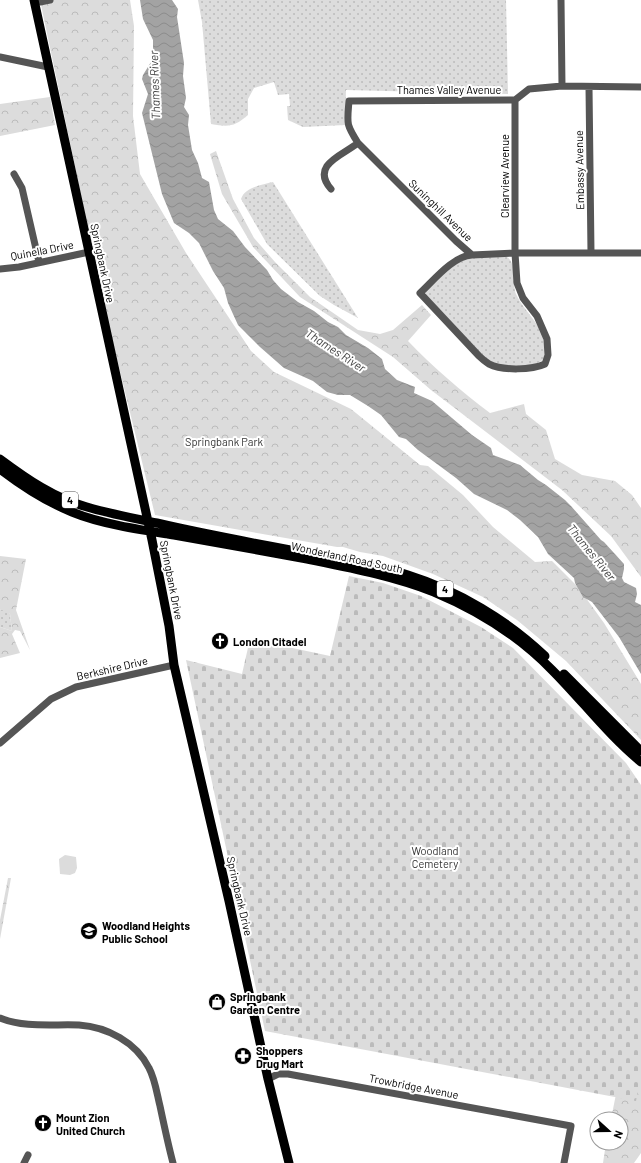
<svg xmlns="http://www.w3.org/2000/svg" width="641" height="1163" viewBox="0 0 641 1163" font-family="Barlow,sans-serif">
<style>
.grass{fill:url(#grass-dots)}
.forest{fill:url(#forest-crowns)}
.cemetery{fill:url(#cemetery-stones)}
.pitch{fill:#dcdcdc}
.water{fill:url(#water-waves)}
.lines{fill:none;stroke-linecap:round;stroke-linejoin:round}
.minor{stroke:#555;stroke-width:7}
.major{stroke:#000;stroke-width:9}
.labels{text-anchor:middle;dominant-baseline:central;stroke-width:4;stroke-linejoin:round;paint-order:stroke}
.shield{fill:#fff;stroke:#4c4c4c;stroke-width:1}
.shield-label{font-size:10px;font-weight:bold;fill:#000}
.street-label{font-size:11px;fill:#000;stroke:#fff}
.park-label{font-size:11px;fill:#333;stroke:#fff}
.poi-label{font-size:11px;font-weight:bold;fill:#000;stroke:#fff;text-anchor:start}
.water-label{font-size:12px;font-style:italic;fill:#444;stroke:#fff}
</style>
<defs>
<pattern id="grass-dots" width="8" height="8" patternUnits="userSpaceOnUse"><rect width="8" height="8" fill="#dcdcdc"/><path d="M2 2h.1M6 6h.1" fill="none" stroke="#bbb" stroke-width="1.8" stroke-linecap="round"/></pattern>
<pattern id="forest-crowns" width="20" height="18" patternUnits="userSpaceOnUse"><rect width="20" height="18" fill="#dcdcdc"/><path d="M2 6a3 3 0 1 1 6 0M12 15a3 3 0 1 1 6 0" fill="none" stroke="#bbb"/></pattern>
<pattern id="cemetery-stones" width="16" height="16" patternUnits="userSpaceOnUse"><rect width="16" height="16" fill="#dcdcdc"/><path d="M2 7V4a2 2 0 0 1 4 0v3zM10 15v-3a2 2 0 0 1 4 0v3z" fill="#bbb"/></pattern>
<pattern id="water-waves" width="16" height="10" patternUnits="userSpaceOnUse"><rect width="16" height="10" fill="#a3a3a3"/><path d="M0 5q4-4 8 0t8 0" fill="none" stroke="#8b8b8b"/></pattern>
</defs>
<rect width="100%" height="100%" fill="#fff"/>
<path class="grass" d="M198 0H506L508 94 346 90 345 125 303 127 288 120 287 106H290L289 94 278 95 274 82 254 88 248 99V115C234 127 229 127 211 124L202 22Z
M273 182 358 318 334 305 320 296 267 244 241 199C245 187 262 185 273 182Z
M507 257C517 263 512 283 516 294 525 314 546 326 545 351 544 354 545 357 543 359 538 368 505 366 496 364 492 362 489 360 485 358L426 295V291C438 280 452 261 469 258 481 256 495 257 507 257Z
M0 609 7 611 10 614 12 631 0 627Z"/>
<path class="forest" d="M40 0H130L134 26 133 116 140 174 186 253 251 351 274 372 351 409 420 465 428 466 463 495 493 527 535 562 552 561 578 587 604 623 641 684V740L566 661 517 620 483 597 433 574 383 556 360 552 343 547H337L155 515 106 314Z
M50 97 55 125 0 136V104Z
M216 151 233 199 254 238 275 262 310 297 358 330 380 334 393 330 422 305 431 315 408 341C433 367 461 391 490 413L524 404 526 414 546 430 555 459 582 475 615 481 632 495 641 508V577L611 536 562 490 431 390 393 357 300 297 253 247 222 194 210 154Z
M0 556 26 559 16 610 30 650 20 631 15 630 12 634 20 653 0 658V627L12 631 10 614 0 609Z
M8 878H11L0 939V920Z
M641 970V1153L634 1163H603L606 1143H621V1119H611Z"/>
<path class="cemetery" d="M349 576 383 583 421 596 481 627 513 648 626 763 641 785V1073L636 1101 265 1031 186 660 242 674 250 639 330 656Z"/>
<path class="pitch" d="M65 855 76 857 77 868 75 873 70 875 60 874 59 859Z"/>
<path class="water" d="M140 0H172L178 9 177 17 184 63 183 76 186 98 184 107 189 115 188 125 192 150 198 163 202 178 209 182 214 210 218 219 233 231 245 247 267 270 273 280 281 289 298 302 314 311 328 322 338 327 346 335 368 348 382 359 385 369 397 380 415 387 414 393 432 401 472 435 491 448 493 455 520 465 538 480 546 485 565 500 571 506 601 540 604 542 624 564V569L622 578 624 582 636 588 637 594 635 602 641 605V674L619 637 592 602 583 597 575 583 574 578 548 554 538 537 520 520 507 510 474 494 456 478 418 450 406 439 399 437 381 415 368 406 350 395H338L327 392 313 381 284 368 260 347 238 325 228 303 224 288 213 271 199 243 189 233 174 223 162 194 142 113 148 94 142 79 143 75 151 62 153 53V40L143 19Z"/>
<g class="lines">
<path class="minor" d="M561 0 562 86
M34 2H40L50 0
M0 57 48 67
M589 87 591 253
M641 87 562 86 529 89 515 100 349 101C347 124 346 124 358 143L456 241 472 255 515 253H641
M14 174 22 188 39 262
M331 189C310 165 343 155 358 143
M472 255C453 256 434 280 420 293L479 356C482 359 486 362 489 364 503 371 532 370 545 364L548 355 547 339 537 316 523 298 517 283 515 253V100
M0 269 19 267 89 252
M0 743 51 699 76 687 174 665
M0 1018C24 1028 53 1024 79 1025 107 1027 136 1042 149 1068 155 1079 157 1094 160 1106 164 1125 168 1144 173 1163
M268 1079 278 1074H288L571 1126 564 1163
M24 1163 28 1155"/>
<path class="major" d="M34 0 152 540 169 626 174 665 229 901 268 1079 289 1163
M0 459C27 479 54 498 87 507 110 514 134 518 157 523 208 535 260 544 311 554 344 560 377 565 408 575 459 591 507 620 545 656
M0 469C22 486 45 501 72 512 101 524 142 530 174 535 219 543 263 551 307 559 351 568 393 576 434 592 477 610 520 637 552 670 582 700 608 735 641 762
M564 674 641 751"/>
</g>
<defs>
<g id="church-disc" transform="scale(0.9)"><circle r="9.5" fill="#000" stroke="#fff"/><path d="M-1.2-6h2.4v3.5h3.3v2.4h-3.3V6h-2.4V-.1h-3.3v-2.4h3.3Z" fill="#fff"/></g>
<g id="school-disc" transform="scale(0.9)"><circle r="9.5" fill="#000" stroke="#fff"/><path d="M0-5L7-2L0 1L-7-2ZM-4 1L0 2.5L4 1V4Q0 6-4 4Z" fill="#fff"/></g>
<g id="shop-disc" transform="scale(0.9)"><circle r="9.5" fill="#000" stroke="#fff"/><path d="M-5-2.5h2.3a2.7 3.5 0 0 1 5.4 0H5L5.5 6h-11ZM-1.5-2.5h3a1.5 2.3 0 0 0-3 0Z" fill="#fff"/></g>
<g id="pharmacy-disc" transform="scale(0.9)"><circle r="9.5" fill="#000" stroke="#fff"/><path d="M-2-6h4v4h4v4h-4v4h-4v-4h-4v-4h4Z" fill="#fff"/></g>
</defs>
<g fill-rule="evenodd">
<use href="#church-disc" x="220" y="641"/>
<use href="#school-disc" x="89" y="931"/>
<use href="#shop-disc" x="217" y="1002"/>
<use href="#pharmacy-disc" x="243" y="1056"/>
<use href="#church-disc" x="43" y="1123"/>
</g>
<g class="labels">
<g class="shield">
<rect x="62" y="492" width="16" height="16" rx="3"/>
<rect x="437" y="581" width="16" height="16" rx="3"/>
</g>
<g class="shield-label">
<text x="70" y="500">4</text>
<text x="445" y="589">4</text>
</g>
<g class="street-label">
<text x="449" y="89">Thames Valley Avenue</text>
<text transform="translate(579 170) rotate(-91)">Embassy Avenue</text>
<text transform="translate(504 176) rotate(-90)">Clearview Avenue</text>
<text transform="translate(441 210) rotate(44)">Suninghill Avenue</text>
<text transform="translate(42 250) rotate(-11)">Quinella Drive</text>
<text transform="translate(103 263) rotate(78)">Springbank Drive</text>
<text transform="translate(347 557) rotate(12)">Wonderland Road South</text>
<text transform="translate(172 580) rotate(79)">Springbank Drive</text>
<text transform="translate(112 668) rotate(-13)">Berkshire Drive</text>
<text transform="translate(240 896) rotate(77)">Springbank Drive</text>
<text transform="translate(414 1086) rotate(11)">Trowbridge Avenue</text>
</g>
<g class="park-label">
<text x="224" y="441">Springbank Park</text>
<text x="435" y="850">Woodland<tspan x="435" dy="13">Cemetery</tspan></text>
</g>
<g class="poi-label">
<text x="233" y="641">London Citadel</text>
<text x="102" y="925">Woodland Heights<tspan x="102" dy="13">Public School</tspan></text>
<text x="230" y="996">Springbank<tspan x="230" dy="13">Garden Centre</tspan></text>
<text x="256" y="1050">Shoppers<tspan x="256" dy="13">Drug Mart</tspan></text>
<text x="56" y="1117">Mount Zion<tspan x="56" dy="13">United Church</tspan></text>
</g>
<g class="water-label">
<text transform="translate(154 85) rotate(-92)">Thames River</text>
<text transform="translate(336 350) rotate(33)">Thames River</text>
<text transform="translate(592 552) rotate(51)">Thames River</text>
</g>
</g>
<g transform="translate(609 1131) rotate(111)"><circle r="19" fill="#ffffff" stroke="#999999"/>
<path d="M0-3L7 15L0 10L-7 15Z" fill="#000000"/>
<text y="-6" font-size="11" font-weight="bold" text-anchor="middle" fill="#000000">N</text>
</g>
</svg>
